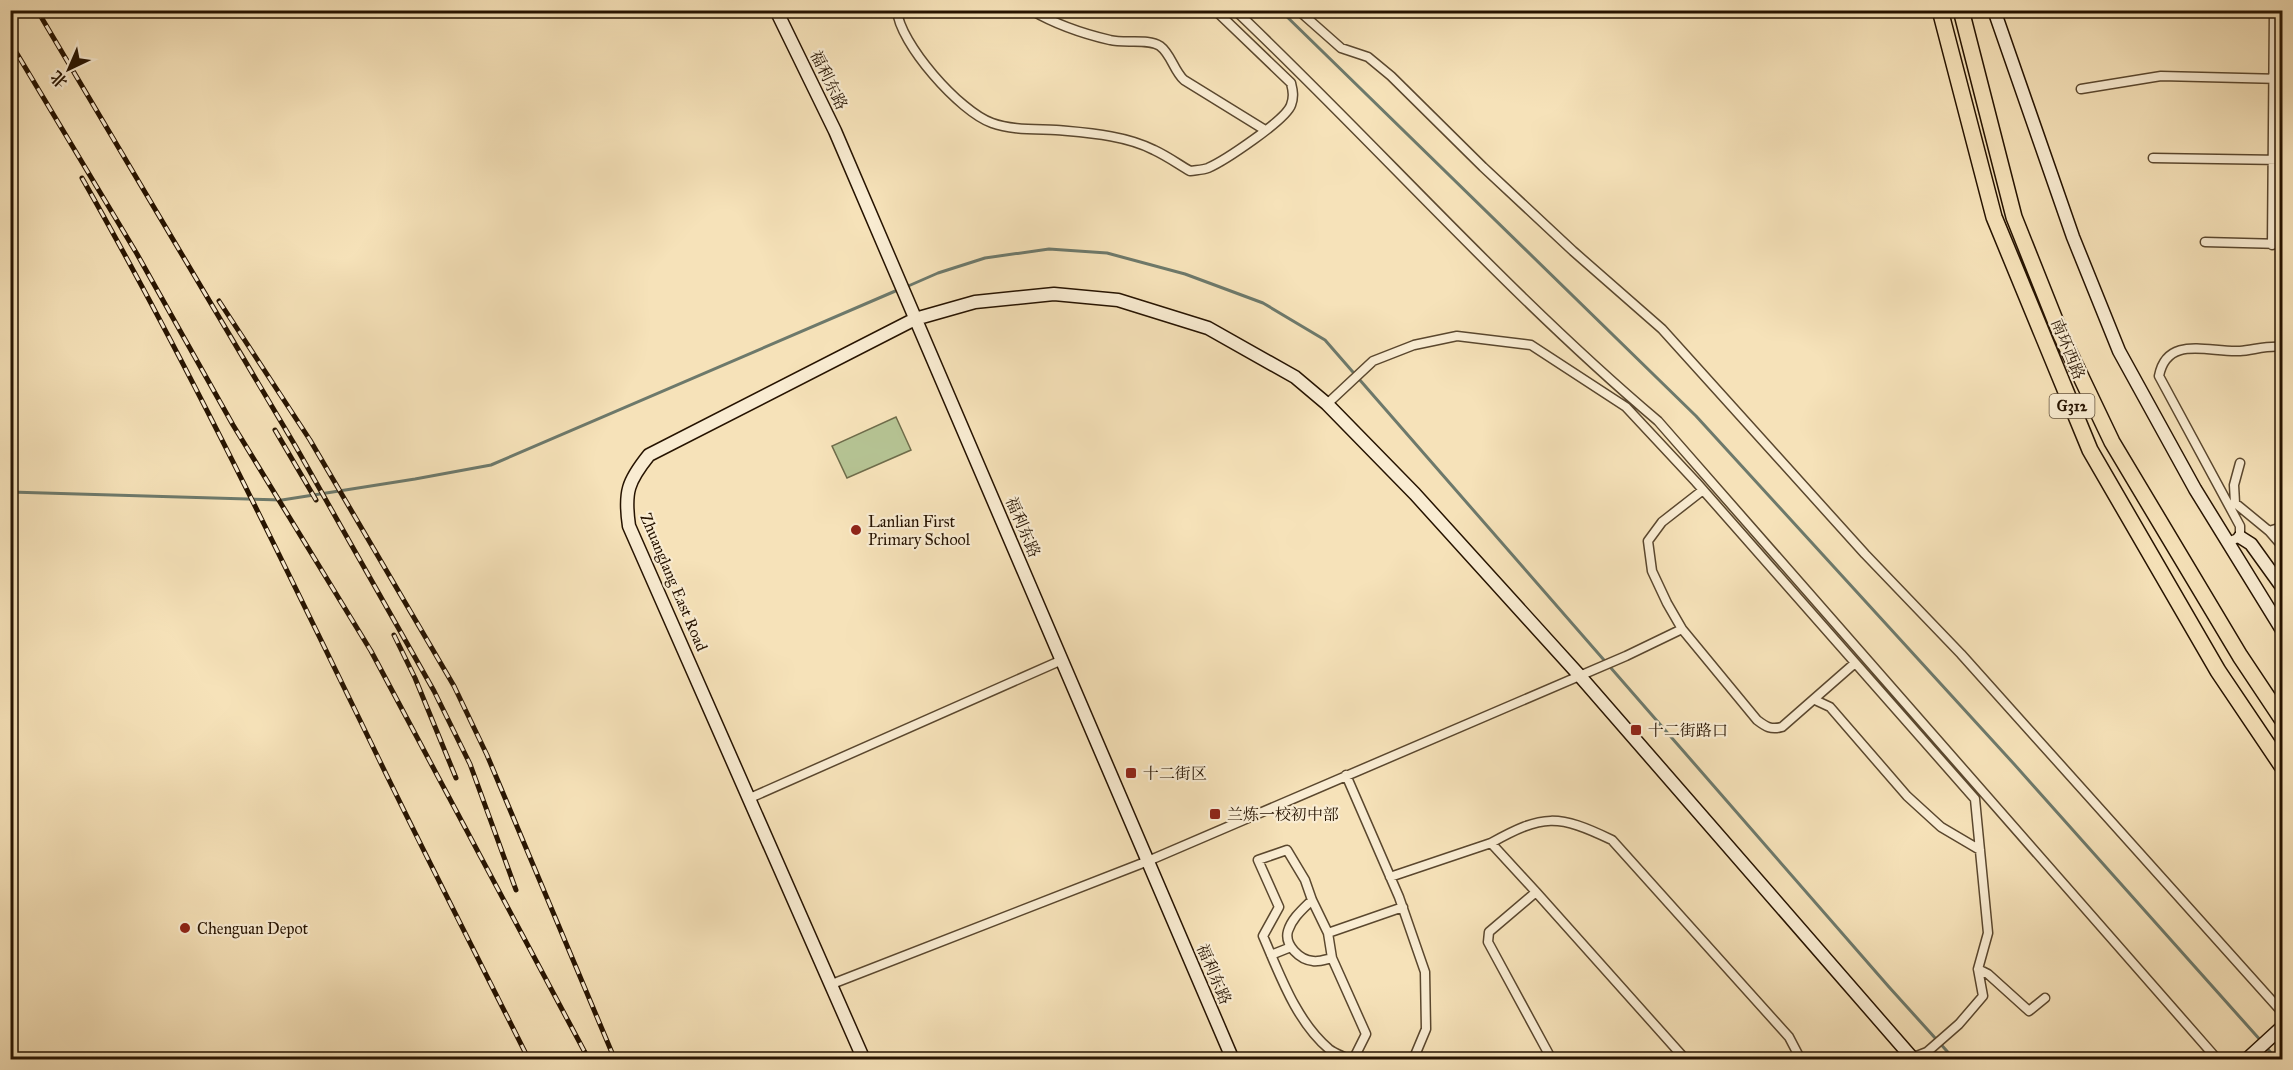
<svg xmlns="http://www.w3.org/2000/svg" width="2293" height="1070" viewBox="0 0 2293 1070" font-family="'IM FELL Great Primer','Noto Serif SC',serif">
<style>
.green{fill:#b6c494;stroke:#6e6c4a;stroke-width:1.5}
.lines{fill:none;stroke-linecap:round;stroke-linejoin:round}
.stream{stroke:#6d796b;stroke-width:3}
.street-casing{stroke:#5a472e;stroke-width:11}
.secondary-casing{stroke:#261300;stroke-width:15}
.highway-casing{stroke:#261300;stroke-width:18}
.street{stroke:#f9ecd2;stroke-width:8}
.secondary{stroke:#f9ecd2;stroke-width:12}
.highway{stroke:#f6e2b9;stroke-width:15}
.rail-casing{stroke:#261300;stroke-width:5}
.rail{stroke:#f9ecd2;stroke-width:3;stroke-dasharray:9;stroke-linecap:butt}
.poi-dot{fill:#8f2418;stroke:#f9ecd2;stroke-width:2}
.labels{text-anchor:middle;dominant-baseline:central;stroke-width:4.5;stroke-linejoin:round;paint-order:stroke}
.shield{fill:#f9ecd2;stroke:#65543f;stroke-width:1.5}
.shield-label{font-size:15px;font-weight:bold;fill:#261300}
.street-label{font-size:16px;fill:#261300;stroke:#f9ecd2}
.poi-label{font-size:16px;fill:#261300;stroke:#f9ecd2;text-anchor:start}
</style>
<rect width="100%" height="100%" fill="#f6e2b9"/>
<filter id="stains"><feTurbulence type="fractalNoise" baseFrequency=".00333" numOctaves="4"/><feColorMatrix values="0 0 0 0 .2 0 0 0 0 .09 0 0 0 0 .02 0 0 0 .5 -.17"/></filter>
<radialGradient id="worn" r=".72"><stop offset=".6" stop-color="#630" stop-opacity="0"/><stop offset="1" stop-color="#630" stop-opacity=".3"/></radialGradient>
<path class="green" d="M896 417 911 450 847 478 832 446Z"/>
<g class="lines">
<path class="stream" d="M1280 10 1696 416 2014 764 2262 1042
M906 287 938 273 985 258 1049 249 1107 253 1185 274 1263 303 1325 340 1889 987 1955 1060
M10 492 282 500 415 479 491 465 900 289
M2266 1047 2277 1060"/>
<g class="street-casing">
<path id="street" d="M897 10C899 43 960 112 992 123 1011 130 1035 129 1056 130 1088 133 1125 135 1154 150 1167 156 1178 164 1190 171 1196 170 1203 170 1208 168 1224 161 1286 120 1291 105 1294 97 1293 91 1291 83L1215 10
M1031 10C1055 24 1084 34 1110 40 1125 44 1148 38 1160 46 1171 54 1174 71 1184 80L1265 130
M1235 10C1378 146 1508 294 1658 421L2218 1060
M1298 10 1341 48 1368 57 1391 76 1483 167 1573 251 1662 329 1865 554 1961 654 2282 1012
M2081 89 2161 76 2282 79
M2153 158 2282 160
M2205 242 2282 244
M2272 245 2274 10
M1327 404 1373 361 1414 345 1457 336 1531 345 1626 407 1696 482 1975 799 1988 933 1978 969 1983 996 1959 1024 1927 1052 1909 1059
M1703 490 1662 522 1648 541 1652 571 1667 603 1682 629 1757 720C1766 727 1771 730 1782 727L1855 663
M2235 503 2234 485 2240 463
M2230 506 2235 503 2269 531 2282 546
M2269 531 2282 527
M2228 542 2240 537V526L2159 376C2167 334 2210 353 2240 351 2253 350 2269 345 2282 347
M1815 700 1830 707 1907 796 1941 827 1980 850
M1346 775 1399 897 1425 972 1426 1029 1413 1060
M750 798 1062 660
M1491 843C1543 814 1558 814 1612 840L1789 1037 1801 1060
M1390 877 1491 843 1536 892
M1312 900C1303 909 1292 918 1288 931 1284 945 1300 960 1313 961 1319 962 1327 959 1332 958
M1328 933 1312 900 1305 880 1287 850 1258 860 1279 907 1263 936C1280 975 1296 1021 1329 1049 1334 1053 1343 1056 1350 1060
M1271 955 1291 947
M1978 969 1988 974 2029 1011 2045 998
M832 984 1148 861 1626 656 1682 629
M1353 1060 1366 1034 1332 958 1328 933 1403 907
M1552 1060 1488 942 1489 932 1536 892 1686 1060"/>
</g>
<g class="secondary-casing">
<path id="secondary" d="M776 10 835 131 1233 1060
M1994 10 2073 237 2119 351 2195 489 2282 630
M2240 537 2251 544 2282 587
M864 1060 629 526C624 492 628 481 649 455L915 319 975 302 1054 294 1118 300 1208 328 1295 377 1327 404 1415 494 1579 675 1914 1060
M2246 1060 2282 1027"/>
</g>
<g class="highway-casing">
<path id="highway" d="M1940 10 1994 217 2090 450 2218 671 2282 766
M1961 10 2014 217 2061 335 2112 442 2240 656 2282 719"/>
</g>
<use href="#street" class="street"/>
<use href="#secondary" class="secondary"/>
<use href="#highway" class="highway"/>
<g class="rail-casing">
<path id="rail" d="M37 10 296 447 434 691 470 764 516 890
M10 42 137 254 233 425 371 651 589 1060
M82 178C188 364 280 556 374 749 424 853 477 956 529 1060
M219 301 310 440 454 686 487 755 615 1060
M275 430 316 500
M394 635 415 678 456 778"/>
</g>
<use href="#rail" class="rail"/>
</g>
<g class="poi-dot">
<circle cx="856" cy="530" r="6"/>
<rect x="1630" y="724" width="12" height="12" rx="3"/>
<rect x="1125" y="767" width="12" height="12" rx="3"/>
<rect x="1209" y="808" width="12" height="12" rx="3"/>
<circle cx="185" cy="928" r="6"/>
</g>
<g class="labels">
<rect class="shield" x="2049.5" y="394" width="45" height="24" rx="4.5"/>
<g class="shield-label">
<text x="2072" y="406">G312</text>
</g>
<g class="street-label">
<text transform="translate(829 80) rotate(64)">福利东路</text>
<text transform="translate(2068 349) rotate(68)">南环西路</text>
<text transform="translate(1023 527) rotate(67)">福利东路</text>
<text transform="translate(674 582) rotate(67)">Zhuanglang East Road</text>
<text transform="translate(1214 974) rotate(67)">福利东路</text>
</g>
<g class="poi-label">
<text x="868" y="521">Lanlian First<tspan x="868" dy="18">Primary School</tspan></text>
<text x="1648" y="730">十二街路口</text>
<text x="1143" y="773">十二街区</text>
<text x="1227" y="814">兰炼一校初中部</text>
<text x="197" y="928">Chenguan Depot</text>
</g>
</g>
<rect width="2293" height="1070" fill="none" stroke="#f6e2b9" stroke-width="36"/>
<rect x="12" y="12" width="2269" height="1046" fill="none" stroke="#261300" stroke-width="3"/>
<rect x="18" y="18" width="2257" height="1034" fill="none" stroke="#261300" stroke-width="1.5"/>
<g transform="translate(69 69) rotate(224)" stroke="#f9ecd2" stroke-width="4.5" paint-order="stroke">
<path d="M0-4.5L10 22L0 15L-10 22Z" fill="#261300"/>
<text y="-9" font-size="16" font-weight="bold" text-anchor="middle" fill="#261300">北</text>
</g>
<rect width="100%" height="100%" filter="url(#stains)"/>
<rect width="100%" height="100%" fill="url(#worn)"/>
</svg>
